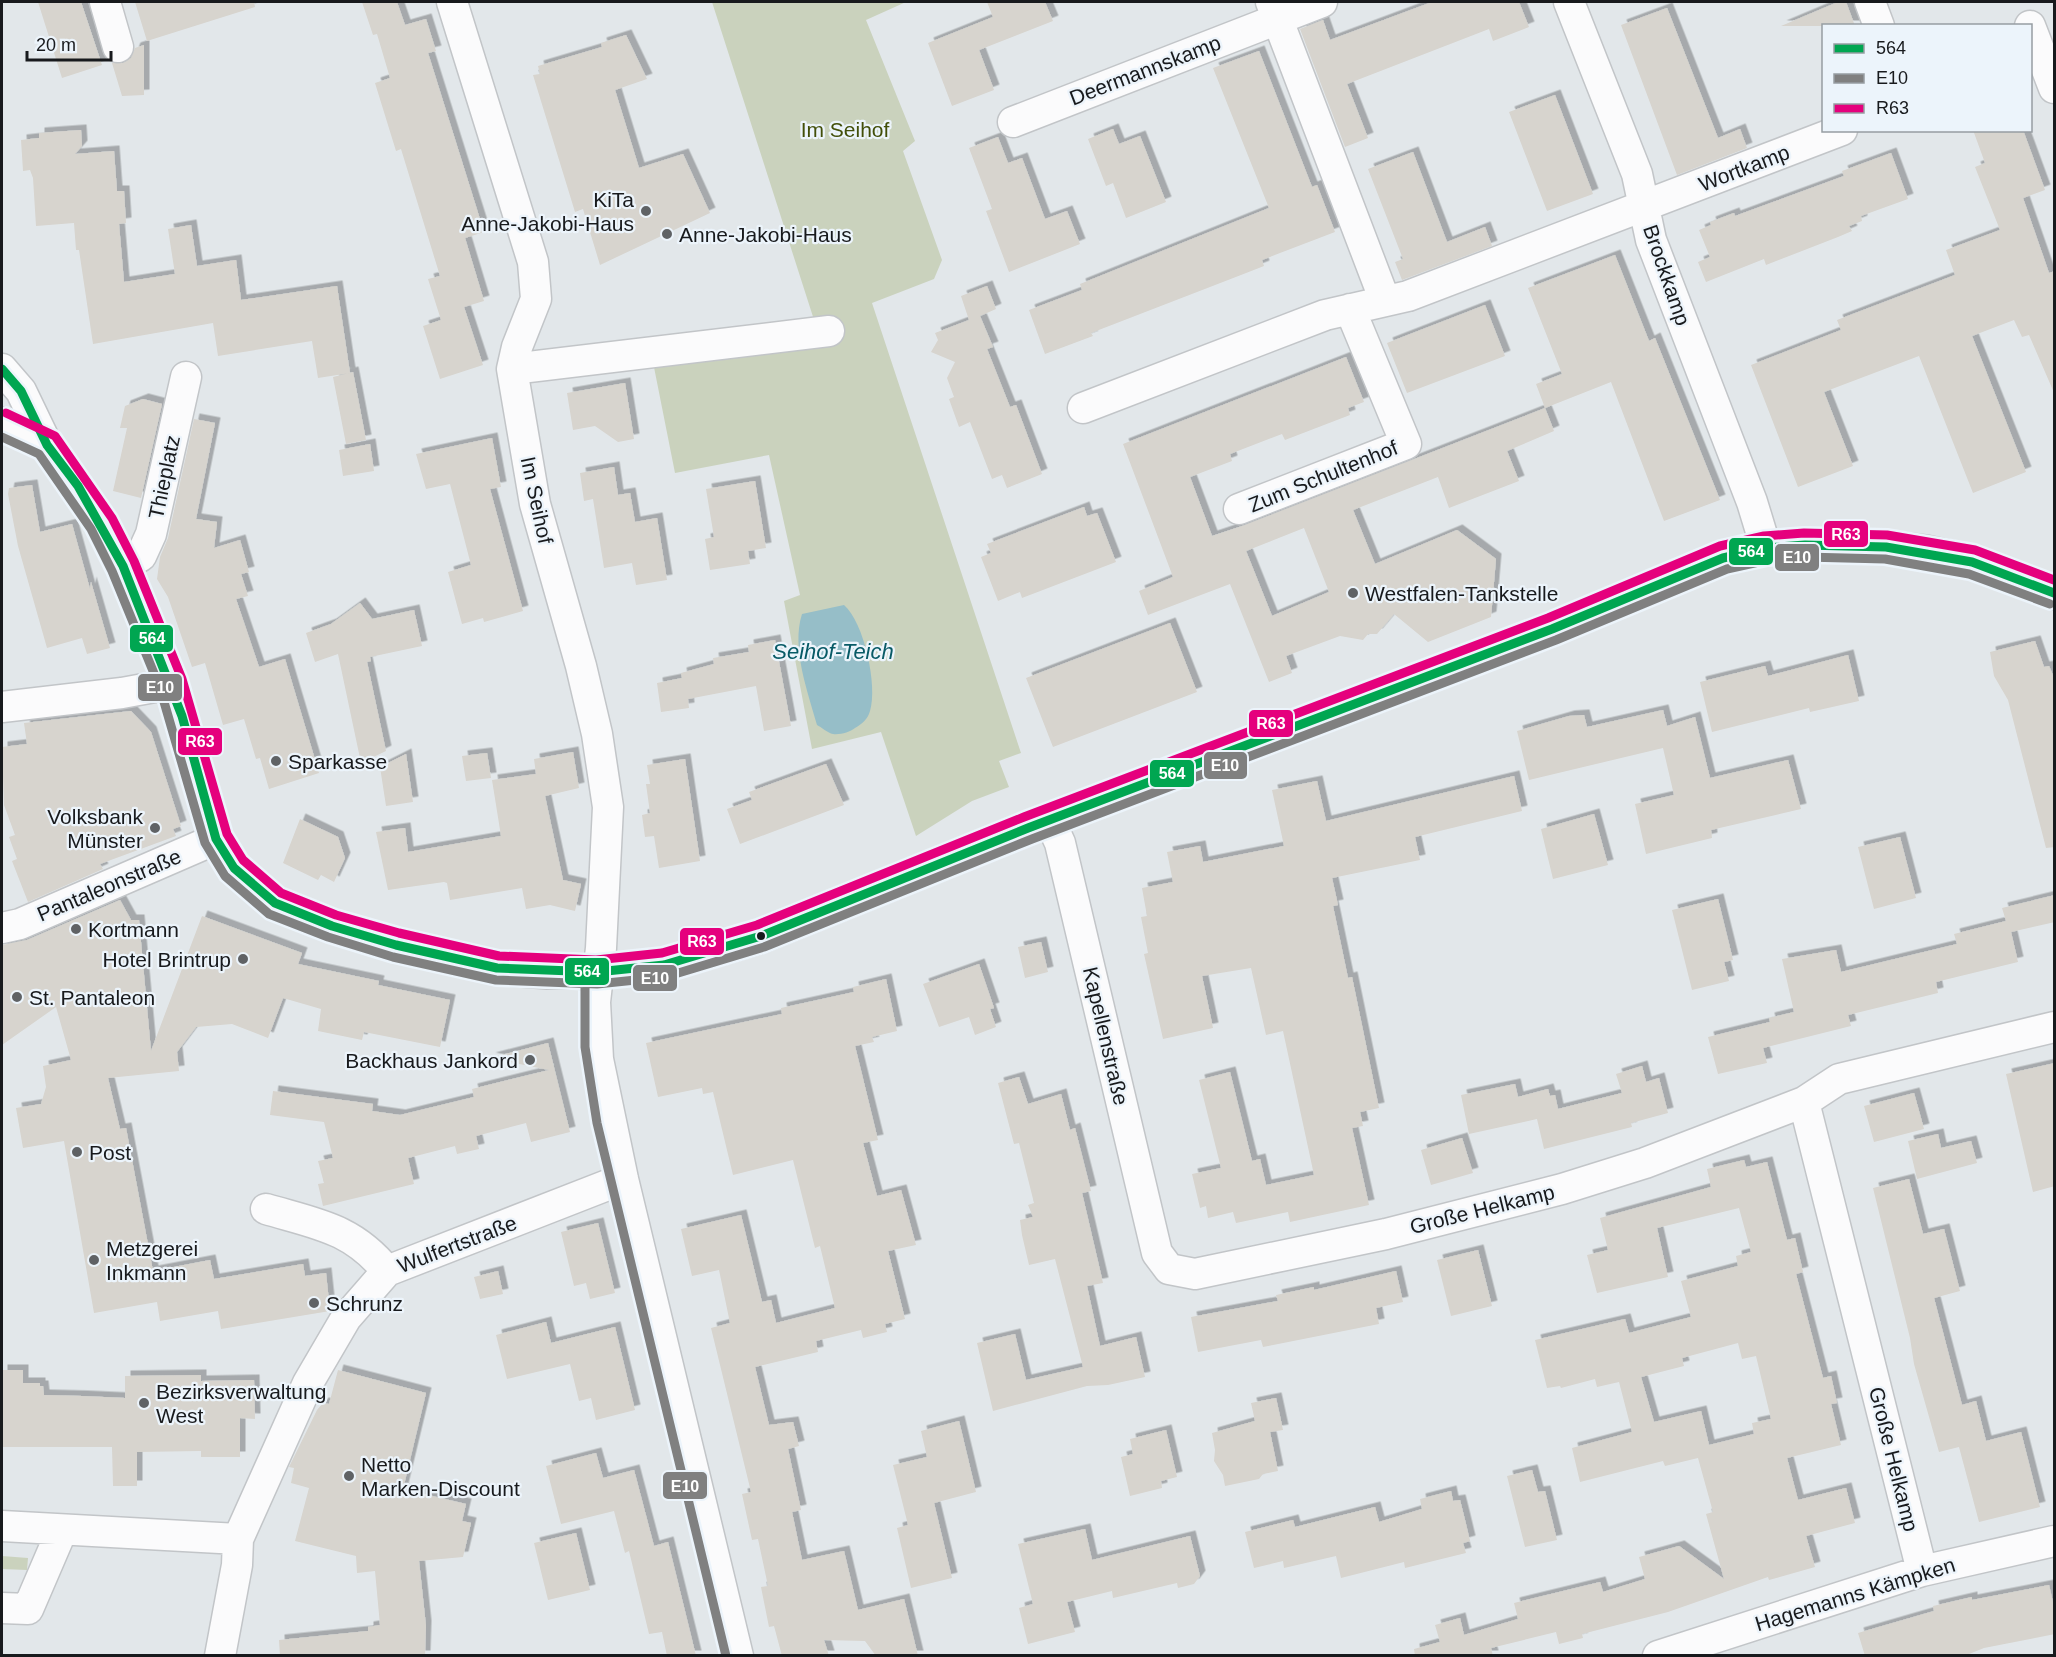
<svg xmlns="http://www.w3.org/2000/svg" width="2056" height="1657" viewBox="0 0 2056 1657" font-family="Helvetica,sans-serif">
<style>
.green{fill:#cad2bd}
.water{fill:#96bec8}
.building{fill:#d7d4ce;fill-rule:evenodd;filter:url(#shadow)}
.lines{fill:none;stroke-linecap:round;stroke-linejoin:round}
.minor-casing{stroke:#c2c5c8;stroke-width:33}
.secondary-casing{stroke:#c2c5c8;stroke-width:36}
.minor{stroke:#fbfbfc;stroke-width:30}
.secondary{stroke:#fbfbfc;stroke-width:33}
.bus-1-casing{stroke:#ecf4fb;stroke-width:14}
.bus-2-casing{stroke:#ecf4fb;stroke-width:14}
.bus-3-casing{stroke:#ecf4fb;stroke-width:14}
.bus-1{stroke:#00a651;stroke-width:9}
.bus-2{stroke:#808080;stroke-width:9}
.bus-3{stroke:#e5007d;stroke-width:9}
.poi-dot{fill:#5f6265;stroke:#ecf4fb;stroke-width:2}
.bus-dot{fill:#181a1d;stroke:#ecf4fb;stroke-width:2}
.labels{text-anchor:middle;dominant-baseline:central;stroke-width:4.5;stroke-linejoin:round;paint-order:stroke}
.street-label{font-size:21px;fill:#181a1d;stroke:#ecf4fb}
.park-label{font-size:21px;fill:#424f09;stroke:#ecf4fb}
.poi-label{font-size:21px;fill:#181a1d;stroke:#ecf4fb;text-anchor:start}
.water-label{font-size:22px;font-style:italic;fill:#085a66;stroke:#ecf4fb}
.line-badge{stroke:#ecf4fb;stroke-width:2}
.badge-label{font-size:16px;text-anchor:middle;font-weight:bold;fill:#fff}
</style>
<defs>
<filter id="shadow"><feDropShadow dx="5.5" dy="-5.5" stdDeviation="0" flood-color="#0004"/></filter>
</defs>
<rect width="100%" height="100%" fill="#e2e7ea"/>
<path class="green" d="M712 2H906L866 20 915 141 903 151 942 260 934 279 872 303 1021 753 999 761 1009 787 972 801 916 836 881 732 812 749 784 601 800 595 769 455 675 473 649 342 815 323Z
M2 1556 28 1558 27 1570 2 1569Z"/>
<path class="water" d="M844 605C864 622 878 686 870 711 868 719 862 724 855 728 850 732 840 735 833 734 828 733 821 727 817 725 808 692 791 648 802 614Z"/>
<path class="building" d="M38 2H81L102 65 62 78Z
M135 2H254L255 7 147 41Z
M362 2H397L405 25 426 19 436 51 428 53 484 232 465 238 484 301 464 307 483 365 440 379 423 326 441 320 428 279 440 276 401 149 396 151 375 83 390 78 377 34 373 35Z
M987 2H1045L1053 21 979 50 994 90 952 106 928 43 993 17Z
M1432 2H1519L1529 27 1493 41 1489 29 1347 84 1368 138 1345 147 1300 29 1323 20 1330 40Z
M1838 2H1846L1855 26H1781Z
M1667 8 1718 138 1740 129 1747 148 1677 175 1621 25Z
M626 35 647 79 615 90 639 168 683 154 710 213 600 265 583 209 575 212 533 75 540 74 538 66 602 47 601 43Z
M144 45V95L122 96 112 63H123L131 58 135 48Z
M1259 51 1312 187 1317 185 1335 232 1262 260 1264 266 1241 275 1091 333 1093 336 1045 354 1029 310 1082 290 1080 284 1269 208 1213 68Z
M1555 95 1593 194 1547 211 1509 112Z
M1113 129 1119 144 1140 136 1166 202 1126 218 1113 183 1106 186 1088 139Z
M81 130 82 146 75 154 114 151 117 191H124L126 223 119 224 124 282 175 274 168 229 191 225 197 266 236 260 241 300 337 286 350 373 318 378 312 341 218 356 213 323 93 344 79 250H76L74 223 36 226 33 178 30 170 23 171 21 140 39 138V133Z
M1973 130H2023L2045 190 2023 198 2049 273 2055 271V395L2029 335 2022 337 2014 320 1972 336 2026 472 1973 493 1919 356 1824 392 1853 466 1798 487 1751 365 1841 330 1837 320 1955 275 1946 250 2000 230 1975 167 1985 163Z
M998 137 1008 163 1022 158 1045 219 1067 211 1080 244 1009 272 986 211 992 209 969 148Z
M1413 152 1447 242 1485 227 1492 246 1402 280 1395 262 1403 259 1368 169Z
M1891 153 1908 199 1861 216 1862 221 1849 226 1852 231 1838 237 1766 265 1764 259 1706 282 1698 262 1710 257 1699 230 1711 225 1710 222 1734 213 1735 216 1844 176 1842 171Z
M1615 255 1649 341 1655 338 1720 500 1664 521 1611 382 1545 408 1536 384 1562 374 1528 288Z
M987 286 996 309 980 316 993 347 987 349 1010 407 1016 405 1042 474 1007 488 1002 475 992 479 970 422 959 427 949 399 954 397 947 378 955 362 931 352 938 340 935 333 969 320 961 296Z
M1485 305 1505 356 1407 393 1387 343Z
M1346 357 1364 402 1348 408 1350 415 1285 440 1282 434 1230 454 1232 461 1190 477 1212 536 1245 525 1545 408 1554 431 1507 451 1519 481 1449 508 1438 477 1353 510 1375 564 1457 530 1496 559 1491 617 1428 642 1394 614 1377 634H1368L1363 640 1340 636 1286 656 1292 673 1269 682 1230 584 1148 615 1139 591 1173 577 1123 444ZM1304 528 1329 592 1272 616 1246 551Z
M353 372 366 440 346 444 333 377Z
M625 383 634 439 618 442 595 426 573 430 567 393Z
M143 399 162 404 141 498 113 491 127 428H120L125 406Z
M194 419 215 423 196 519 217 522 214 548 240 540 249 572 241 574 248 596 236 599 259 667 285 659 319 773 269 789 260 758 256 759 244 719 223 725 205 663 192 667 168 597 157 579 160 557 168 538Z
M492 438 501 487 490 489 523 611 484 622 483 618 462 624 448 572 471 565 450 484 426 489 416 454Z
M370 444 374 471 343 476 339 450Z
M614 467 618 495 630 493 635 522 657 518 667 580 636 585 632 563 604 568 593 499 584 501 580 473Z
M755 481 766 548 748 551 750 564 710 570 705 539 714 537 706 489Z
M32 485 40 532 72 524 90 589 91 582 110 648 87 654 82 638 47 648 18 546 8 494 9 488Z
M1084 507 1087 516 1097 513 1116 562 1022 598 1020 592 998 601 981 557 991 553 987 544Z
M360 603 372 619 414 610 422 646 370 657 371 661 367 662 386 751 361 763 338 654 315 662 306 633 331 624Z
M1170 623 1197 692 1053 747 1026 678Z
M775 640 791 726 764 731 756 686 688 699 689 708 661 712 657 683 682 678 681 673 714 664 713 658 749 652 748 645Z
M2035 641 2044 667 2049 666 2055 680V847L2046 848 2008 700 1994 676 1990 652Z
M1848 655 1859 701 1810 712 1809 708 1712 732 1700 682 1765 666 1768 676Z
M1663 710 1667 726 1695 717 1710 778 1788 760 1801 809 1711 830 1712 838 1646 854 1635 804 1674 795 1663 748 1529 780 1517 731 1569 716 1584 715 1587 727Z
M131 711 151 732 181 826 173 829 176 836 100 864 103 869 28 902 12 861 17 859 9 837 15 835 4 805 2 747 27 744 24 723Z
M573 752 579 788 545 796 563 880 581 884 575 911 550 905 526 909 522 888 450 900 447 883 444 882 388 890 376 832 405 828 408 852 501 836 492 780 536 774 534 759Z
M487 753 491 778 466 781 462 756Z
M406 754 413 802 386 806 380 767Z
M685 759 700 861 659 868 654 836 645 837 642 815 650 813 646 784H650L647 765Z
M826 764 844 805 740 844 727 809 752 800 749 792Z
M1514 776 1522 811 1415 837 1420 860 1332 878 1338 905 1333 906 1348 978 1352 977 1379 1108 1360 1112 1363 1126 1352 1128 1369 1205 1290 1222 1288 1212 1236 1223 1233 1212 1208 1218 1206 1206 1200 1208 1192 1174 1221 1168 1199 1080 1230 1072 1252 1161 1260 1159 1266 1185 1314 1175 1283 1031 1266 1035 1251 968 1202 976 1213 1028 1163 1039 1144 954 1148 953 1141 917 1147 916 1142 888 1173 882 1167 852 1200 846 1203 862 1284 846 1272 790 1317 781 1326 821Z
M1594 814 1608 865 1553 879 1541 829Z
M300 819 338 837 345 858 334 882 321 875 318 880 283 863Z
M1900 837 1916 898 1874 909 1858 847Z
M2055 895V922L2011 932 2018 962 1936 982 1938 993 1848 1015 1851 1026 1763 1048 1767 1063 1718 1074 1708 1037 1770 1022 1769 1018 1794 1012 1782 959 1836 950 1841 972 1957 944 1954 934 2006 921 2002 908Z
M1718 899 1733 960 1724 962 1729 981 1692 990 1672 910Z
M120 900 131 920H139L151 1051 202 916 302 953 298 964 379 981 378 985 450 1000 440 1047 364 1032 362 1040 318 1031 321 1009 283 998 268 1038 232 1024 196 1027 177 1052 179 1071 108 1078 120 1129 126 1128 153 1271 210 1260 214 1279 303 1264 305 1276 326 1273 330 1311 221 1329 218 1311 160 1321 157 1302 94 1313 64 1141 23 1148 16 1108 41 1104 46 1087 43 1066 71 1060 56 1007 2 1045V945L27 940Z
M1041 942 1048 972 1025 978 1018 947Z
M979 964 994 1008 990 1009 996 1027 975 1035 969 1017 939 1027 923 984Z
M886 979 897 1031 872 1037 874 1042 855 1046 878 1140 863 1143 877 1196 901 1190 916 1245 888 1251 905 1319 885 1324 887 1332 863 1338 861 1330 816 1341 818 1352 755 1367 769 1425 793 1422 799 1446 788 1449 801 1510 792 1512 802 1560 844 1551 858 1610 904 1599 918 1656H876L865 1641 824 1640 829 1656H782L774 1626 769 1627 761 1587 768 1586 758 1539 752 1540 742 1494 751 1492 711 1328 730 1323 719 1270 692 1276 681 1229 741 1215 762 1302 771 1300 776 1323 835 1308 820 1246 815 1248 793 1160 733 1175 713 1092 703 1094 702 1088 658 1097 646 1043 782 1014 781 1008 854 992 853 987Z
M548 1043 570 1132 531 1142 526 1123 476 1136 479 1149 457 1154 455 1146 408 1158 414 1184 323 1206 318 1184 324 1183 318 1161 333 1158 324 1122 270 1115 273 1091 373 1104 372 1111 400 1115 474 1097 472 1089 549 1070 490 1058Z
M2055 1063V1186L2033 1192 2006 1074Z
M1642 1066 1646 1082 1659 1078 1668 1113 1631 1123 1632 1127 1544 1149 1537 1119 1469 1134 1461 1095 1515 1084 1518 1097 1548 1089 1550 1096 1555 1095 1558 1109 1622 1093 1616 1074Z
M1019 1077 1028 1104 1061 1094 1070 1130 1075 1128 1091 1191 1082 1193 1103 1283 1087 1286 1100 1346 1136 1337 1145 1377 1108 1385 1087 1386 993 1411 977 1343 1015 1334 1026 1380 1083 1367 1055 1259 1029 1265 1022 1235 1020 1220 1033 1217 1028 1205 1034 1203 1019 1143 1014 1144 998 1083Z
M1914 1093 1924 1129 1874 1142 1864 1106Z
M1938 1134 1941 1148 1971 1141 1977 1163 1917 1179 1908 1141Z
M1462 1138 1473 1173 1431 1185 1421 1150Z
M1744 1160 1746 1167 1767 1162 1787 1240 1795 1238 1803 1272 1796 1274 1823 1378 1831 1376 1837 1403 1831 1404 1841 1445 1787 1458 1798 1500 1846 1488 1855 1523 1806 1536 1815 1567 1769 1580 1768 1577 1668 1612 1582 1634 1583 1638 1559 1644 1556 1632 1491 1648 1493 1656H1415L1414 1649 1440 1642 1435 1625 1460 1618 1464 1635 1518 1619 1514 1603 1600 1582 1603 1592 1645 1579 1639 1557 1679 1546 1724 1579 1706 1514 1713 1512 1698 1458 1665 1466 1663 1461 1580 1482 1572 1448 1632 1432 1619 1382 1597 1387 1595 1379 1561 1388 1560 1386 1547 1388 1535 1340 1625 1319 1629 1333 1691 1317 1681 1281 1738 1266 1736 1256 1751 1252 1739 1208 1657 1228 1668 1277 1597 1293 1587 1255 1608 1250 1600 1218 1711 1187 1707 1169ZM1738 1343 1742 1359 1756 1356 1771 1419 1752 1423 1754 1434 1709 1445 1701 1411 1654 1422 1641 1377 1684 1366 1682 1358Z
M1909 1179 1923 1234 1944 1229 1960 1291 1934 1298 1962 1405 1976 1401 1986 1441 2021 1432 2040 1507 1979 1522 1959 1447 1939 1452 1914 1364 1910 1338 1873 1188Z
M598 1223 615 1293 590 1299 586 1283 574 1286 561 1232Z
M1478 1250 1492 1306 1451 1316 1437 1260Z
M498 1271 503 1294 480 1299 474 1277Z
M1396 1271 1403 1302 1376 1308 1379 1324 1263 1347 1261 1340 1198 1352 1191 1317 1278 1301 1276 1295 1314 1287V1290Z
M546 1322 551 1343 615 1327 635 1410 596 1420 591 1398 579 1401 570 1364 507 1379 496 1335Z
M2 1370H23V1383H40V1386H43L44 1395 82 1396 125 1398V1376L201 1375V1381L254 1380 255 1419 240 1418V1457H201V1451L137 1452V1486H113L112 1447H2Z
M338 1370 426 1393 403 1489 466 1504 462 1521 471 1523 463 1557 419 1561 426 1626 425 1656H280L279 1640 368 1631V1627L380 1625 375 1571 357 1573 356 1556 295 1541 309 1488 291 1483 294 1468 289 1467 317 1410 323 1403 329 1404Z
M1276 1398 1283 1430 1270 1432 1278 1471 1263 1474 1259 1479 1225 1486 1223 1475 1214 1461 1215 1450 1212 1433 1255 1421 1251 1403Z
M959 1421 976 1492 934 1503 952 1578 911 1588 897 1528 908 1525 893 1465 927 1457 921 1431Z
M1166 1430 1177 1477 1161 1481 1162 1488 1130 1496 1121 1457 1133 1454 1130 1439Z
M596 1453 603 1478 634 1470 654 1546 668 1542 696 1656H667L662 1632 649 1634 629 1551 625 1553 614 1511 561 1524 546 1466Z
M1532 1470 1538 1492 1545 1491 1557 1540 1525 1547 1507 1476Z
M1451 1491 1453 1501 1460 1500 1465 1520 1470 1541 1463 1543 1466 1553 1405 1568 1404 1562 1341 1578 1336 1556 1284 1568 1283 1561 1254 1568 1245 1532 1293 1520 1295 1527 1375 1507 1379 1522 1422 1509 1420 1499Z
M1085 1529 1092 1560 1190 1536 1200 1576 1194 1584 1178 1588 1177 1583 1113 1598 1112 1591 1067 1602 1075 1632 1028 1644 1019 1608 1033 1604 1018 1544Z
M576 1533 590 1590 548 1600 534 1543Z
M2049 1585 2055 1611V1634L1984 1648 1964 1656H1865L1858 1633 1934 1611 1933 1606 1972 1597V1600Z"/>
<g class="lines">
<g class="minor-casing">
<path id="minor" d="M105 2 118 47
M452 2 533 262 536 299 517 347 512 369 535 504 581 666 597 734 608 807 601 948 595 1002 598 1059 623 1179 738 1656
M1271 2 1385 301
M1569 2 1637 174 1651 240 1752 502 1766 548
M1870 2 1879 26
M2030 26 2054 88
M1013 122 1322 2
M2 369 21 391 47 445
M512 369 829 331
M1083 408 1325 315 1408 296 1842 130
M1239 509 1406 444 1350 309
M123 566 141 556 151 534 186 377
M2 707 122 693 171 684
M1050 821 1060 843 1157 1253 1169 1269 1195 1274 1386 1234 1562 1189 1645 1163 1804 1102 1839 1079 2054 1027
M2 928 20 924 216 839
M1804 1102 1922 1571
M266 1209C317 1224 352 1228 387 1271
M2 1526 238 1539
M2 1608 28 1609 62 1530
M220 1656 237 1565 238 1539 308 1383 346 1318 387 1271 623 1179
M1658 1656 1922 1571 2054 1541"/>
</g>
<g class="secondary-casing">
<path id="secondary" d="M2 424 19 430 47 445 101 523 123 566 171 684 216 839 234 868 275 903 332 926 396 945 497 968 548 972H597L664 965 761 936 1028 828 1552 629 1723 558 1766 548 1805 545 1886 547 1926 552 1972 562 2054 593"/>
</g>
<use href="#minor" class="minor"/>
<use href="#secondary" class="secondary"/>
<g class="bus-1-casing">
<path id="bus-1" d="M2 369 21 391 47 445 78 486 123 566 182 716 216 839 234 868 275 903 332 926 396 945 497 968 597 972 664 965 761 936 1028 828 1552 629 1723 558 1766 548 1805 545 1886 547 1972 562 2054 593"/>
</g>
<g class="bus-2-casing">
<path id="bus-2" d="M2 437 39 454 91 529 112 571 160 688 205 843 225 876 269 914 328 937 393 957 496 980 597 984 665 977 764 947 1032 839 1556 640 1727 569 1768 560 1805 557 1885 559 1969 574 2050 604
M585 972V1047L597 1123 726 1656"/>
</g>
<g class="bus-3-casing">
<path id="bus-3" d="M6 413 55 436 112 518 134 561 182 679 227 834 243 860 281 893 336 915 399 933 499 956 596 960 662 953 757 925 1024 817 1548 618 1720 546 1764 536 1804 533 1887 535 1975 550 2054 580"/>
</g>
<use href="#bus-1" class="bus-1"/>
<use href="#bus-2" class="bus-2"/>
<use href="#bus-3" class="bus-3"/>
</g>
<g class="poi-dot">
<circle cx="646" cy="211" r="6"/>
<circle cx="667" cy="234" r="6"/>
<circle cx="1353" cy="593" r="6"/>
<circle cx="276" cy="761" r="6"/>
<circle cx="155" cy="828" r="6"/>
<circle cx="76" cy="929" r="6"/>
<circle cx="243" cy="959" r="6"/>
<circle cx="17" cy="997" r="6"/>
<circle cx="530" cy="1060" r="6"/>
<circle cx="77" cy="1152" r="6"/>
<circle cx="94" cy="1260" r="6"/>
<circle cx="314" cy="1303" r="6"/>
<circle cx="144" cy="1403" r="6"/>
<circle cx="349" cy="1476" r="6"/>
</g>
<circle class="bus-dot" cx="761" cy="936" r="5"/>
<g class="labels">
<g class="street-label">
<text transform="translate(1145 70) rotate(-21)">Deermannskamp</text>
<text transform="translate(1744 168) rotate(-21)">Wortkamp</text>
<text transform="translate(1667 275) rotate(71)">Brockkamp</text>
<text transform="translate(1323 476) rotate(-22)">Zum Schultenhof</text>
<text transform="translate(164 477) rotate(-78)">Thieplatz</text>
<text transform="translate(537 500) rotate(78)">Im Seihof</text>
<text transform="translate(109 885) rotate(-23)">Pantaleonstraße</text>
<text transform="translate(1106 1036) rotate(77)">Kapellenstraße</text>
<text transform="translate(1482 1209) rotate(-14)">Große Helkamp</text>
<text transform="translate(457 1244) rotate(-21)">Wulfertstraße</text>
<text transform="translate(1894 1459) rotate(76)">Große Helkamp</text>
<text transform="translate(1855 1594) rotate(-17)">Hagemanns Kämpken</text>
</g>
<g class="park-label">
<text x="845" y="129">Im Seihof</text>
</g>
<g class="poi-label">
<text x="634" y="199" text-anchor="end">KiTa<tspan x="634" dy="24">Anne-Jakobi-Haus</tspan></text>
<text x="679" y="234">Anne-Jakobi-Haus</text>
<text x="1365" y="593">Westfalen-Tankstelle</text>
<text x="288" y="761">Sparkasse</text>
<text x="143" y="816" text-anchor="end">Volksbank<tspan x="143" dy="24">Münster</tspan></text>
<text x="88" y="929">Kortmann</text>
<text x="231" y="959" text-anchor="end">Hotel Brintrup</text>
<text x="29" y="997">St. Pantaleon</text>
<text x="518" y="1060" text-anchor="end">Backhaus Jankord</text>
<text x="89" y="1152">Post</text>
<text x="106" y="1248">Metzgerei<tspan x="106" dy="24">Inkmann</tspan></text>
<text x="326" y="1303">Schrunz</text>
<text x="156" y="1391">Bezirksverwaltung<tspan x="156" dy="24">West</tspan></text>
<text x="361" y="1464">Netto<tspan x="361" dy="24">Marken-Discount</tspan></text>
</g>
<g class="water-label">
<text x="833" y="651">Seihof-Teich</text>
</g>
</g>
<g class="line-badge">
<rect x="1823" y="520" width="46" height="28" rx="6" fill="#e5007d"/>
<rect x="1728" y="537" width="46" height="29" rx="6" fill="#00a651"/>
<rect x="1774" y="543" width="46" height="29" rx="6" fill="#808080"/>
<rect x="129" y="624" width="45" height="29" rx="6" fill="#00a651"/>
<rect x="137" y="673" width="46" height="29" rx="6" fill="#808080"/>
<rect x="1248" y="709" width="46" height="29" rx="6" fill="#e5007d"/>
<rect x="177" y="727" width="46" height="29" rx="6" fill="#e5007d"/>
<rect x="1203" y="751" width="45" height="29" rx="6" fill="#808080"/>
<rect x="1149" y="759" width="46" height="29" rx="6" fill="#00a651"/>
<rect x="679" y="927" width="46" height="29" rx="6" fill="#e5007d"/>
<rect x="564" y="957" width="46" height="29" rx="6" fill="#00a651"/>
<rect x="632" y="964" width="46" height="28" rx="6" fill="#808080"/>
<rect x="662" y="1471" width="46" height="29" rx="6" fill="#808080"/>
</g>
<g class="badge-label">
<text x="1846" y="540">R63</text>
<text x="1751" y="557">564</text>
<text x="1797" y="563">E10</text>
<text x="152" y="644">564</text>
<text x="160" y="693">E10</text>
<text x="1271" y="729">R63</text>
<text x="200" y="747">R63</text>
<text x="1225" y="771">E10</text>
<text x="1172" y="779">564</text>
<text x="702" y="947">R63</text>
<text x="587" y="977">564</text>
<text x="655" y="984">E10</text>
<text x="685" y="1492">E10</text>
</g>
<rect width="2056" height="1657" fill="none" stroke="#181a1d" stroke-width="6"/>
<rect x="1822" y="24" width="210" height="108" fill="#ecf4fb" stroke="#979da2" stroke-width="1.5"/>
<rect x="1834" y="44" width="30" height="9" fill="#00a651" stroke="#979da2" stroke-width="1.5"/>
<text x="1876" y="54" font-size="18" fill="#181a1d">564</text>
<rect x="1834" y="74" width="30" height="9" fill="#808080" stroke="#979da2" stroke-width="1.5"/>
<text x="1876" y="84" font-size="18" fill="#181a1d">E10</text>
<rect x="1834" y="104" width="30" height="9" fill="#e5007d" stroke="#979da2" stroke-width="1.5"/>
<text x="1876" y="114" font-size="18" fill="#181a1d">R63</text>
<path d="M27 51v9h84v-9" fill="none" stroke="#181a1d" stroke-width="3"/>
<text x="36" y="51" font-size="18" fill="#181a1d" stroke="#ecf4fb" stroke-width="4.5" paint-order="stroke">20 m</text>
</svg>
